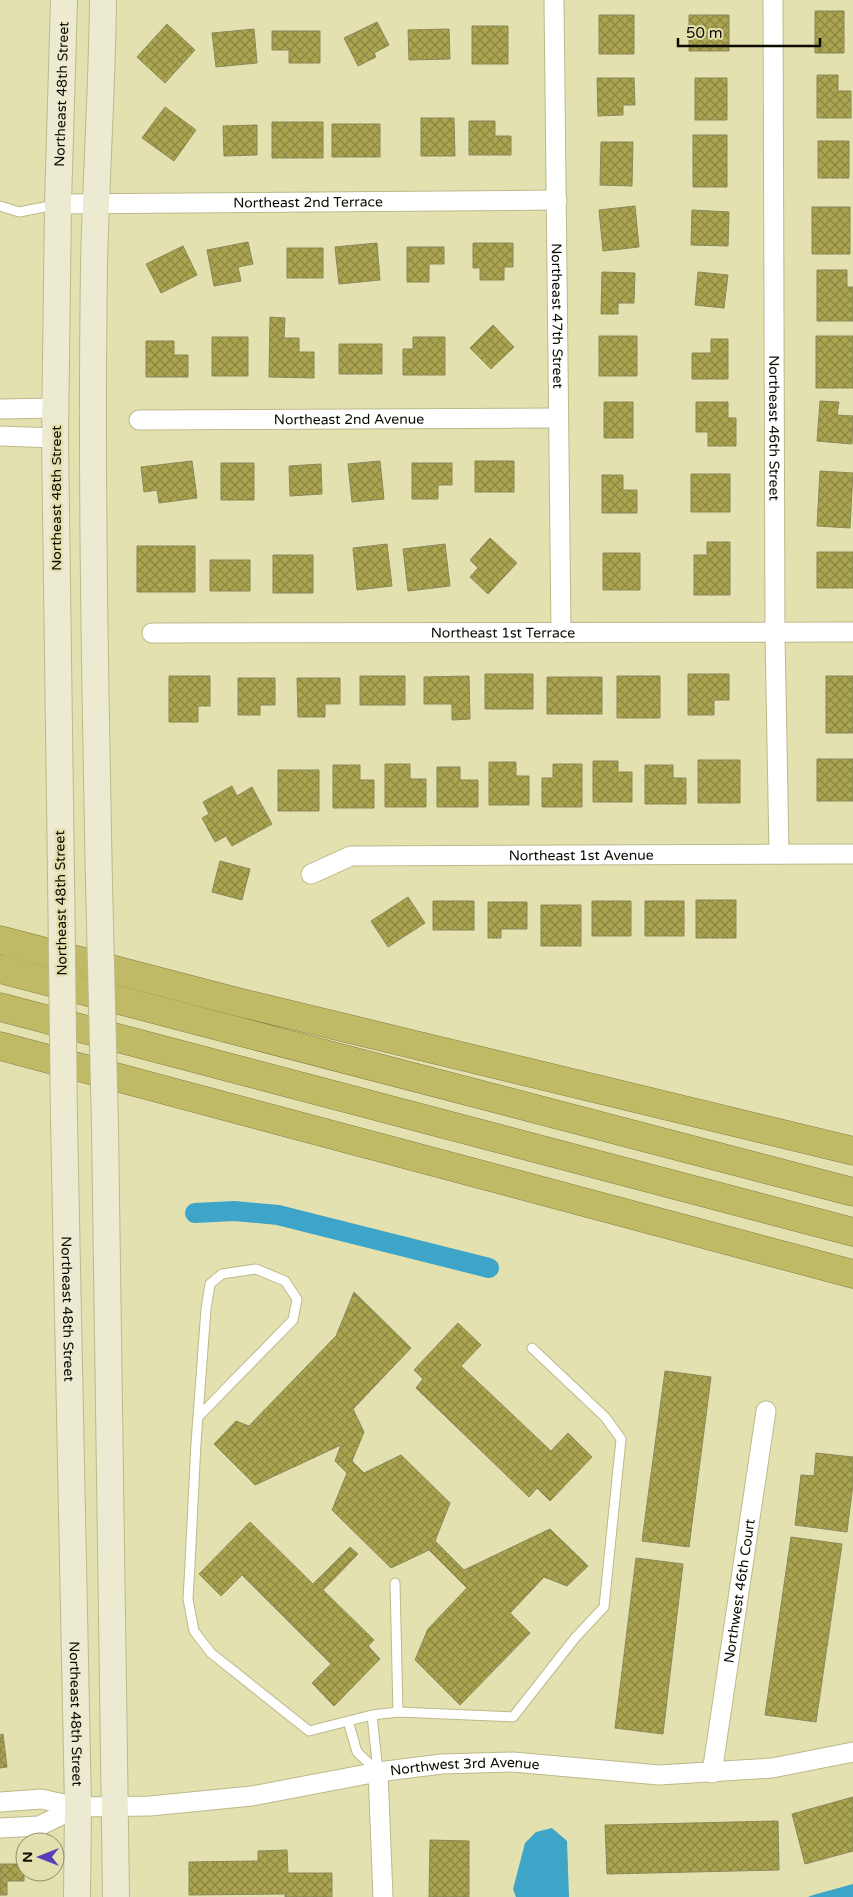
<svg xmlns="http://www.w3.org/2000/svg" width="853" height="1897" viewBox="0 0 853 1897" font-family="'Varela Round',sans-serif">
<style>
.water{fill:#3ea5c9}
.lines{fill:none;stroke-linecap:round;stroke-linejoin:round}
.canal{stroke:#3ea5c9;stroke-width:20}
.building{fill:url(#building-cross-hatch);stroke:#8b885b}
.lane-casing{stroke:#bcb98a;stroke-width:11}
.street-casing{stroke:#bcb98a;stroke-width:21}
.secondary-casing{stroke:#bcb98a;stroke-width:28}
.highway-casing{stroke:#827d43;stroke-width:29}
.lane{stroke:#fff;stroke-width:9}
.street{stroke:#fff;stroke-width:19}
.secondary{stroke:#ecead1;stroke-width:26}
.highway{stroke:#c0ba67;stroke-width:28}
.secondary-bridge-casing{stroke:#bcb98a;stroke-width:28;stroke-linecap:butt}
.secondary-bridge{stroke:#ecead1;stroke-width:26}
.labels{text-anchor:middle;dominant-baseline:central;stroke-width:5;stroke-linejoin:round;paint-order:stroke}
.street-label{font-size:14px;fill:#0e0c00;stroke:#e4e1b0}
</style>
<defs>
<pattern id="building-cross-hatch" width="8" height="8" patternUnits="userSpaceOnUse" patternTransform="scale(1.25)"><rect width="8" height="8" fill="#aba551"/><path d="M0 0l8 8M0 8l8-8" fill="none" stroke="#8a8541"/></pattern>
</defs>
<rect width="100%" height="100%" fill="#e4e1b0"/>
<path class="water" d="M552 1828 567 1841 569 1897H516L513 1889 525 1843 536 1832Z
M853 1884V1897H808L813 1895Z"/>
<g class="lines">
<path class="canal" d="M195 1213 234 1211 278 1215 489 1268"/>
</g>
<path class="building" d="M815 11H844V53H815Z
M599 15H634V54H599Z
M689 15H729V51H689Z
M377 22 389 45 374 53 376 57 358 66 344 38Z
M167 24 195 50 165 83 137 57Z
M472 26H508V64H472Z
M254 29 257 63 216 67 212 33Z
M449 29 450 59 409 60 408 30Z
M272 31H320V63H289V50H272Z
M817 75H838V91H851V118H817Z
M597 78H634L635 105H623V115L598 116Z
M695 78H727V120H695Z
M165 107 196 130 174 161 142 138Z
M421 118H454L455 156H421Z
M469 121H495V136H511V155H469Z
M272 122H323V158H272Z
M332 124H380V157H332Z
M257 125V155L224 156 223 126Z
M693 135H727V187H693Z
M818 141H849V178H818Z
M601 142H633L632 186 600 185Z
M635 206 639 247 603 251 599 210Z
M812 207H850V254H812Z
M692 210 729 212 728 246 691 245Z
M248 242 253 264 238 267 241 281 214 286 207 250Z
M377 243 380 280 339 284 335 247Z
M473 243H513V267H504V280H480V268H473Z
M183 246 197 275 161 293 146 264Z
M407 247H444V264H429V282H407Z
M287 248H323V278H287Z
M817 270H847V287H853V321H817Z
M602 272 635 273 634 303H618V314H601Z
M698 272 728 275 724 308 695 305Z
M270 317 285 318 284 338H299V352H314V378L269 377Z
M493 325 514 347 491 369 470 348Z
M599 336H637V376H599Z
M816 336H853V388H816Z
M212 337H248V376H212Z
M413 337H445V375H403V349H413Z
M711 339H728V379H692V353H711Z
M146 341H174V355H188V377H146Z
M339 344H382V374H339Z
M820 401 839 402 837 415 853 416 852 444 817 441Z
M604 402H633V438H604Z
M696 402H728V418H736V446H708V432H696Z
M192 461 197 498 159 503 157 490 144 492 141 467Z
M380 461 384 499 352 502 348 464Z
M475 461H514V492H475Z
M221 463H254V500H221Z
M412 463H452V485H438V499H412Z
M321 464 322 494 290 496 289 466Z
M820 471 853 473 850 528 817 526Z
M691 474H730V512H691Z
M602 475H623V490H637V513H602Z
M490 538 517 563 488 594 470 577 478 568 470 560Z
M707 542H730V595H694V555H707Z
M387 544 392 586 357 590 353 548Z
M445 544 450 586 408 591 403 549Z
M137 546H195V592H137Z
M817 552H853V588H817Z
M603 553H640V590H603Z
M273 555H313V593H273Z
M210 560H250V591H210Z
M485 674H533V709H485Z
M688 674H729V700H714V715H688Z
M169 676H210V706H198V722H169Z
M360 676H405V705H360Z
M469 676 470 719 452 720V704H424V677Z
M617 676H660V718H617Z
M826 676H853V733H826Z
M547 677H602V714H547Z
M238 678H275V705H260V715H238Z
M297 678H340V704H325V717H298Z
M817 759H853V801H817Z
M698 760H740V803H698Z
M593 761H618V772H632V802H593Z
M489 762H516V776H529V805H489Z
M385 764H410V779H426V807H385Z
M553 764H582V807H542V778H553Z
M333 765H360V780H374V808H333Z
M645 765H673V778H686V804H645Z
M437 767H460V780H478V807H437Z
M278 770H319V811H278Z
M232 786 237 796 252 787 272 824 232 846 226 836 215 842 202 818 209 814 203 802Z
M220 861 250 869 242 900 212 892Z
M408 897 425 923 388 947 371 921Z
M696 900H736V938H696Z
M433 901H474V930H433Z
M592 901H631V936H592Z
M645 901H684V936H645Z
M488 902H527V929H501V938H488Z
M541 905H581V946H541Z
M354 1292 411 1348 353 1409 364 1432 352 1461 364 1473 401 1455 450 1503 435 1541 464 1570 550 1529 588 1566 567 1586 544 1577 510 1613 530 1633 460 1705 415 1660 428 1629 467 1588 429 1550 391 1568 332 1510 347 1473 335 1461 341 1445 255 1485 214 1444 236 1421 249 1426 336 1336Z
M458 1323 481 1345 461 1366 551 1451 568 1433 592 1457 550 1501 537 1488 529 1497 416 1388 423 1379 414 1370Z
M665 1371 711 1377 689 1547 642 1541Z
M816 1453 853 1457V1484L847 1532 795 1525 801 1475 814 1476Z
M250 1522 313 1584 350 1547 358 1554 323 1590 374 1640 368 1646 380 1659 334 1706 312 1683 331 1664 242 1575 221 1596 199 1574Z
M791 1537 842 1544 816 1722 765 1715Z
M636 1558 683 1564 663 1734 615 1728Z
M3 1734 7 1767 0 1768V1735Z
M853 1797V1851L805 1864 792 1814Z
M778 1821 779 1870 607 1874 605 1825Z
M430 1840 469 1841V1897H429Z
M287 1850 288 1873H332V1897H285V1894L189 1895V1862L258 1861V1851Z
M0 1864H24V1881H7V1895H0Z"/>
<g class="lines">
<g class="lane-casing">
<path id="lane" d="M0 206 19 212 55 205
M199 1416 293 1320 297 1299 285 1281 256 1269 222 1274 210 1284 206 1309 196 1443 190 1564 188 1599 194 1631 211 1653 309 1731 372 1715 398 1712 513 1717 575 1638 604 1607 621 1439 605 1417 532 1348
M395 1583 398 1712
M372 1715 378 1772
M348 1721 357 1752 377 1771"/>
</g>
<g class="street-casing">
<g id="street">
<path id="s1" d="M554 0 561 633"/>
<path id="s2" d="M773 0 775 633 779 854"/>
<path id="s3" d="M58 204 557 200"/>
<path d="M0 409 56 408"/>
<path id="s4" d="M139 420 558 418"/>
<path d="M0 436 55 438"/>
<path id="s5" d="M152 633 853 632"/>
<path id="s6" d="M311 874 351 856 853 854"/>
<path d="M378 1772 383 1897"/>
<path id="s7" d="M712 1773 766 1411"/>
<path id="s8" d="M0 1802 41 1799 78 1807 150 1806 252 1796 378 1772 442 1764 513 1762 659 1775 772 1768 853 1752"/>
<path d="M0 1828 39 1826 78 1807"/>
</g>
</g>
<g class="secondary-casing">
<g id="secondary">
<path id="s9" d="M61 875 55 438 58 204 64 0"/>
<path d="M99 883C95 678 91 472 94 266 96 177 102 89 103 0"/>
<path id="s10" d="M64 1120 78 1807 77 1897"/>
<path d="M105 1127 116 1897"/>
</g>
</g>
<g class="highway-casing">
<path id="highway" d="M0 940 238 1002 853 1151
M0 969 853 1192
M0 1007 853 1232
M0 1046 853 1274"/>
</g>
<use href="#lane" class="lane"/>
<use href="#street" class="street"/>
<use href="#secondary" class="secondary"/>
<use href="#highway" class="highway"/>
<g class="secondary-bridge-casing">
<path id="secondary-bridge" d="M61 875 64 1120
M99 883 105 1127"/>
</g>
<use href="#secondary-bridge" class="secondary-bridge"/>
</g>
<g class="labels">
<g class="street-label">
<text stroke="none"><textPath href="#s9" startOffset="781">Northeast 48th Street</textPath></text>
<text stroke="none"><textPath href="#s3" startOffset="250">Northeast 2nd Terrace</textPath></text>
<text stroke="none"><textPath href="#s1" startOffset="316">Northeast 47th Street</textPath></text>
<text stroke="none"><textPath href="#s4" startOffset="210">Northeast 2nd Avenue</textPath></text>
<text stroke="none"><textPath href="#s2" startOffset="428">Northeast 46th Street</textPath></text>
<text transform="translate(56 498) rotate(-90)">Northeast 48th Street</text>
<text stroke="none"><textPath href="#s5" startOffset="351">Northeast 1st Terrace</textPath></text>
<text stroke="none"><textPath href="#s6" startOffset="274">Northeast 1st Avenue</textPath></text>
<text transform="translate(61 903) rotate(-91)">Northeast 48th Street</text>
<text stroke="none"><textPath href="#s10" startOffset="189">Northeast 48th Street</textPath></text>
<text stroke="none"><textPath href="#s7" startOffset="184">Northwest 46th Court</textPath></text>
<text stroke="none"><textPath href="#s10" startOffset="594">Northeast 48th Street</textPath></text>
<text stroke="none"><textPath href="#s8" startOffset="469">Northwest 3rd Avenue</textPath></text>
</g>
</g>
<g transform="translate(40 1857) rotate(270)"><circle r="24" fill="#e4e1b0" stroke="#8e8c6a"/>
<path d="M0-4L9 19L0 12L-9 19Z" fill="#543fb7"/>
<text y="-8" font-size="14" font-weight="bold" text-anchor="middle" fill="#0e0c00">N</text>
</g>
<path d="M678 38v8h142v-8" fill="none" stroke="#0e0c00" stroke-width="2.5"/>
<text x="686" y="38" font-size="15" fill="#0e0c00" stroke="#e4e1b0" stroke-width="4" paint-order="stroke">50 m</text>
</svg>
